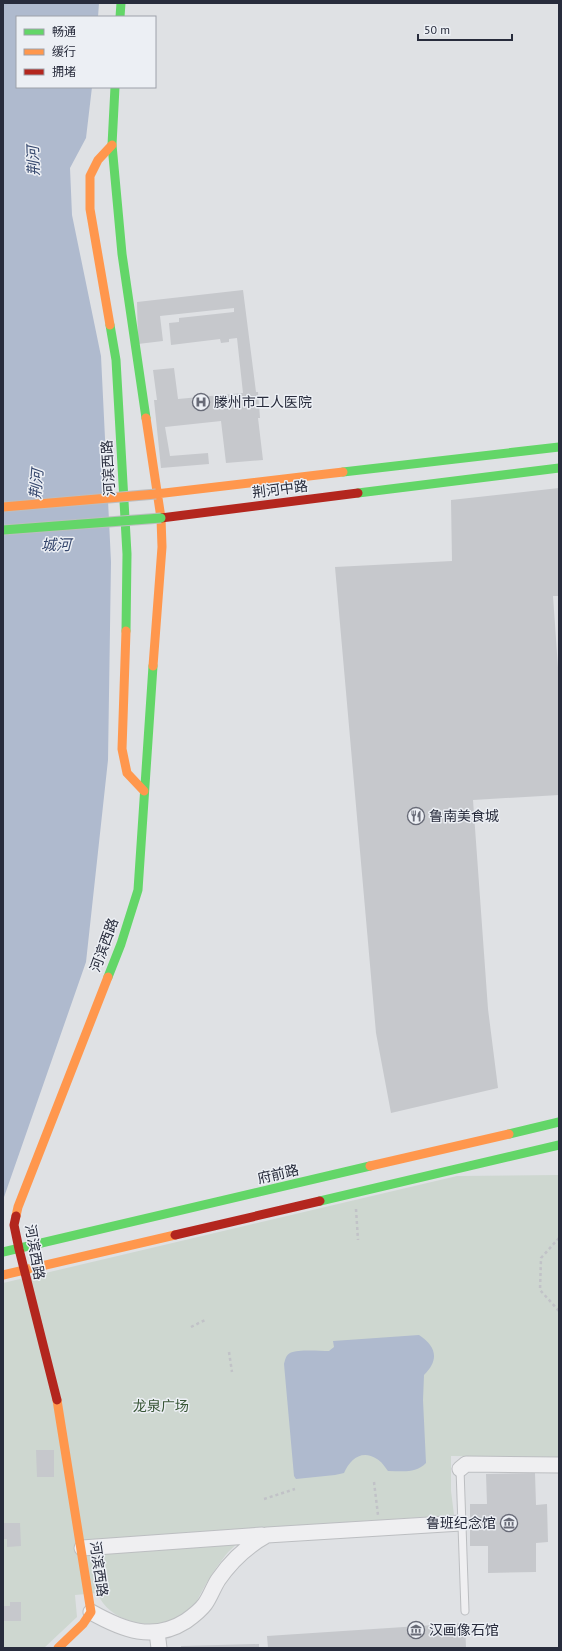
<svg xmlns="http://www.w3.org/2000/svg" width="562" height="1651" viewBox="0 0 562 1651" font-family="'PT Sans','Noto Sans SC',sans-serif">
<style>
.green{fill:#ced7d0}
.water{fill:#afbace}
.building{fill:#c6c8cc}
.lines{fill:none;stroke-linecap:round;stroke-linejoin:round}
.lane-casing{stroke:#bcbec1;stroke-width:9}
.street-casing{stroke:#bcbec1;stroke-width:17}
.path{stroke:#c1c2c7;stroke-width:2.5;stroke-dasharray:3 3;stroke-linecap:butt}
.lane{stroke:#efeff1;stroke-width:7}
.street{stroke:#efeff1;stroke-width:15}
.fast{stroke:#63d668;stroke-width:9}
.slow{stroke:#ff974d;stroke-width:9}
.jam{stroke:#b3261e;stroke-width:9}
.fast-bridge-casing{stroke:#bcbec1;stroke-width:11;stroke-linecap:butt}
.slow-bridge-casing{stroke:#bcbec1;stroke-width:11;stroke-linecap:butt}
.fast-bridge{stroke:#63d668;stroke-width:9}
.slow-bridge{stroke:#ff974d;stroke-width:9}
.labels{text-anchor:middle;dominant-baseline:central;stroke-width:3;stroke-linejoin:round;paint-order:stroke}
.poi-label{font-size:14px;fill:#282c3c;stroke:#eceff4;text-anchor:start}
.street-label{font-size:14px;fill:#282c3c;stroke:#eceff4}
.park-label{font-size:14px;fill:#385636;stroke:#eceff4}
.water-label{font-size:15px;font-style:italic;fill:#35476d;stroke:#eceff4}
</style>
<rect width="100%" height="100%" fill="#dfe1e4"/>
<path class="green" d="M559 1175V1457L451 1456V1491L454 1515 272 1527C253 1531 233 1544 222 1560 215 1569 208 1580 202 1591 199 1596 197 1602 193 1607 177 1624 153 1628 131 1621 115 1616 104 1608 97 1593L75 1595 77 1617 44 1648H3V1283L457 1176Z"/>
<path class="water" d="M3 3H99L98 17H17V87H92L86 138 70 168 72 215 101 356 111 562 108 760 86 962 3 1200Z
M419 1335C437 1347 439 1360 424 1375L423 1400 426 1463C415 1474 403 1471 388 1471 385 1467 381 1461 377 1459 362 1449 350 1459 344 1473L335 1475 296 1479 294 1476 284 1364C285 1360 286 1355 290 1353 299 1349 319 1351 329 1351L334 1347 333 1341Z"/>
<path class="building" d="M243 290 256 392H258L260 418H258L263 460 226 463 221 421 165 427 170 456 208 453 209 464 161 468 154 400H157L153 370 174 368 178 399 243 393 237 338 229 339V342L221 343 220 339 171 345 169 323 179 322V318L234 312V308L160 316 163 341 138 344 137 302Z
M559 488V596H553L559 682V795L473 800 488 1009 498 1088 391 1113 376 1033 335 567 452 561 451 500Z
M36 1450H54V1477H37Z
M535 1473 536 1505 547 1504 548 1542 536 1543V1572L488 1573V1546H470V1504H487L486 1474Z
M3 1523H20L21 1546 7 1547V1539H3Z
M10 1602H21V1621H3V1606H10Z
M465 1623 466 1648H268L267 1636Z
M259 1644V1648H181V1646Z"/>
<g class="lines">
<g class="lane-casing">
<path id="lane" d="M460 1469 465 1611"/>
</g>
<g class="street-casing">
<path id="street" d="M460 1469 466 1464 559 1465
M82 1548 262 1535
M91 1612C123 1630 153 1642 186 1621 193 1616 200 1611 205 1604 210 1597 213 1588 218 1580 231 1561 247 1546 267 1535L461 1523
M157 1632 159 1648"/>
</g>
<path class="path" d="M356 1209 358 1240
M559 1238 541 1258 540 1290 559 1311
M191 1327 205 1320
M229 1352 232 1372
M374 1482 378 1515
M264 1499 295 1489"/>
<use href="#lane" class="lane"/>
<use href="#street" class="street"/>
<path class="fast" d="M120 17 121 3
M115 87 112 145 122 254 146 418
M110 325 116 360 127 554 126 631
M343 472 559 447
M358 493 559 468
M108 977 121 944 138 890 153 666
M509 1134 559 1122
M320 1201 559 1145
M3 1252 370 1166"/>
<path class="slow" d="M110 325 90 209V176L98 160 112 145
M146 418 161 518 162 547 153 666
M156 494 343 472
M126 631 122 749 127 773 144 791
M370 1166 509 1134
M16 1216 18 1207 108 977
M3 1275 175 1235
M57 1400 91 1612 83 1624 58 1648"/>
<path class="jam" d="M161 518 358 493
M16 1216 14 1225 19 1249 57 1400
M175 1235 320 1201"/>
<g class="fast-bridge-casing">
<path id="fast-bridge" d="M3 530 161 518"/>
</g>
<g class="slow-bridge-casing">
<path id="slow-bridge" d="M3 507 156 494"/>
</g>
<use href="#fast-bridge" class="fast-bridge"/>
<use href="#slow-bridge" class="slow-bridge"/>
</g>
<defs>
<g id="hospital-ring" transform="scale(0.9)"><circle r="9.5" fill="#eceff4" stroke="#686b77" stroke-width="1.5"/><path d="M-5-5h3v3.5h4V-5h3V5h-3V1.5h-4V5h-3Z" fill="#686b77"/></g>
<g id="restaurant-ring" transform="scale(0.9)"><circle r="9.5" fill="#eceff4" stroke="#686b77" stroke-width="1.5"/><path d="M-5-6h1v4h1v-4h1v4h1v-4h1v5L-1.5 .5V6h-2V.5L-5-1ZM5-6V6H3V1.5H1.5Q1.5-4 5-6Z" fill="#686b77"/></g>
<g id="museum-ring" transform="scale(0.9)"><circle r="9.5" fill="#eceff4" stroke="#686b77" stroke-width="1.5"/><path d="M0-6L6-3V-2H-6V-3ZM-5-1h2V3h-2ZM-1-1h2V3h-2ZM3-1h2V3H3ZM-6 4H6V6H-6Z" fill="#686b77"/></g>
</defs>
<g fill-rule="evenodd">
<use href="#hospital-ring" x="201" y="402"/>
<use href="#restaurant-ring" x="416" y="816"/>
<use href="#museum-ring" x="509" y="1523"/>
<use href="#museum-ring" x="416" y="1630"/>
</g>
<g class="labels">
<g class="poi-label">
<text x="214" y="402">滕州市工人医院</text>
<text x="429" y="816">鲁南美食城</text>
<text x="496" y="1523" text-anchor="end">鲁班纪念馆</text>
<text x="429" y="1630">汉画像石馆</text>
</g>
<g class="street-label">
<text transform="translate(108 468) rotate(-93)">河滨西路</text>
<text transform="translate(280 489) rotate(-7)">荆河中路</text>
<text transform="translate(104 945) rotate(-70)">河滨西路</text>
<text transform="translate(278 1174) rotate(-13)">府前路</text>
<text transform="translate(35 1252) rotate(80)">河滨西路</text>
<text transform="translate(99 1569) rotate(82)">河滨西路</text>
</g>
<g class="park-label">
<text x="161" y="1406">龙泉广场</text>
</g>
<g class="water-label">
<text transform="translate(33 161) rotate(-92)">荆河</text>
<text transform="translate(36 484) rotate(-85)">荆河</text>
<text x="56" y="544">城河</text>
</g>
</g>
<rect width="562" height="1651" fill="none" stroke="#282c3c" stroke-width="8"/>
<rect x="16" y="16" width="140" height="72" fill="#eceff4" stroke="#9ea1aa"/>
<rect x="24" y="29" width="20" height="6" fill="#63d668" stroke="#9ea1aa"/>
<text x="52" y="36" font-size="12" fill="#282c3c">畅通</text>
<rect x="24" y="49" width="20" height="6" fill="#ff974d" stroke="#9ea1aa"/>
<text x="52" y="56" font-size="12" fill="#282c3c">缓行</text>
<rect x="24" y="69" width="20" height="6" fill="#b3261e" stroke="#9ea1aa"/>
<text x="52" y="76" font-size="12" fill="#282c3c">拥堵</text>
<path d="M418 34v6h94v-6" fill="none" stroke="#282c3c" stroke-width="2"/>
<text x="424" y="34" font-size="12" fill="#282c3c" stroke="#eceff4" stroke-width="3" paint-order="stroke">50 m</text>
</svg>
